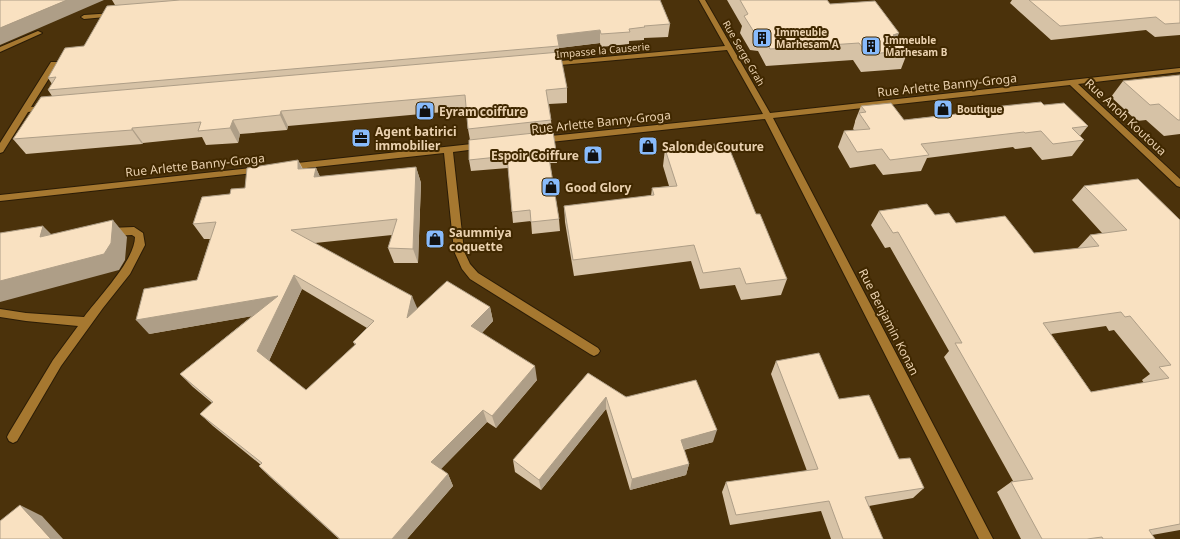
<svg xmlns="http://www.w3.org/2000/svg" width="1180" height="539" viewBox="0 0 1180 539" font-family="'Noto Sans',sans-serif">
<style>
.lines{fill:none;stroke-linecap:round;stroke-linejoin:round}
.lane-casing{stroke:#2b1c06;stroke-width:2}
.street-casing{stroke:#2b1c06;stroke-width:2}
.lane{fill:#a67830;fill-rule:evenodd}
.street{fill:#a67830;fill-rule:evenodd}
.wall{fill:#d6c2a6;fill-rule:evenodd}
.shaded-wall{fill:#ae9e87}
.building{fill:#f9e1c1;stroke:#ae9e87;fill-rule:evenodd}
.labels{text-anchor:middle;dominant-baseline:central;stroke-width:4;stroke-linejoin:round;paint-order:stroke}
.far-poi-label{font-size:10px;font-weight:bold;fill:#ead1af;stroke:#402800;text-anchor:start}
.far-street-label{font-size:10px;fill:#ead1af;stroke:#402800}
.street-label{font-size:12px;fill:#ead1af;stroke:#402800}
.poi-label{font-size:12px;font-weight:bold;fill:#ead1af;stroke:#402800;text-anchor:start}
</style>
<rect width="100%" height="100%" fill="#4b320b"/>
<g class="lines">
<g class="lane-casing">
<path id="lane" d="M134 227 143 233 145 245 130 274 103 308 61 366 17 441 13 443 9 441 7 437 9 433 53 360 78 326 26 321 0 317V309L26 313 84 317C98 298 135 260 135 237L132 235 109 236 104 232 109 228Z"/>
</g>
<g class="street-casing">
<path id="street" d="M699 0H705L770 113 1180 68V72L1078 84 1180 179V187L1177 186 1070 85 773 118 993 539H979L765 119 541 143 537 140 541 137 763 114 727 50 549 66 545 64 549 62 725 46Z
M114 13 117 15 116 16 84 19 81 17 84 15Z
M38 31 42 33 40 34 0 52V47Z
M51 62H57L58 64 31 107 45 106 49 108 45 110 28 112 3 152 0 153V143Z
M481 143 484 144 485 146 484 148 453 152 464 251 470 264 478 273 598 348 600 351 598 354 594 356 590 354 470 279 462 269 454 251 444 153 288 170 284 167 288 164Z
M260 167 264 170 263 172 0 201V195Z"/>
</g>
<use href="#lane" class="lane"/>
<use href="#street" class="street"/>
</g>
<path class="wall" d="M112 0H660L670 24 668 37 644 38V40L629 41V44L601 47 600 43 559 48V52L567 88V103L549 104 551 120 552 131 556 151 557 163H550L559 219 560 231 532 234 531 221 513 223 508 168 471 171 469 160 470 140 468 129 466 110 288 126 287 130 240 134 238 143 206 145 202 137 143 143 142 144 26 154 13 139 52 96 48 90 52 84 48 78 84 46 115 5Z
M727 0H827L830 4 897 39 908 51 901 69 861 72 853 60 766 66 758 51 750 50 740 33 742 26Z
M1012 0H1180V35L1155 37 1146 30 1051 40 1010 3Z
M1180 75V134L1164 136 1146 120 1137 121 1111 97 1123 81Z
M1044 105 1088 126 1080 136 1084 140 1072 156 1042 160 1031 147 1015 149 1013 147 927 158 921 171 883 175 875 164 850 168 838 147 844 131 854 130 853 129 855 122V121L861 106 904 120 962 113 964 110Z
M665 149 756 214 787 279 781 295 741 300 735 285 700 289 691 261 574 276 565 222 564 206 651 196 652 188 669 186 663 166Z
M298 160 303 169 316 168 320 177 416 167 421 183 418 263H394L388 248 392 235 315 243 417 309 490 307 493 321 482 333 537 380 496 428 487 422 441 469 448 474 453 486 407 539H339L270 477 259 466 261 465 213 426 200 414 212 403 193 387 180 374 252 316 149 334 197 280 210 239H204L193 224 230 194 245 188ZM302 289 367 328 353 342 355 345 306 390 269 361Z
M1084 186 1180 220V530L1152 535 1155 539H1021L997 492 1011 482 1013 481 944 357 949 351 890 247 885 248 871 225 879 211 935 215 1034 253 1077 249 1090 235 1102 233 1072 200ZM1106 326 1109 331 1114 330 1150 374 1142 380 1144 383 1091 392 1051 334Z
M776 361 839 399 899 459 924 488 913 498 869 506 883 539H831L821 511 730 525 722 492 726 482 807 471 771 374Z
M588 373 626 397 713 442 684 450 689 464 686 475 630 490 606 409 541 490 515 472 513 460Z"/>
<path class="shaded-wall" d="M67 0H104L0 45V28Z
M600 30V43L559 48 557 35Z
M899 33 892 50 893 35Z
M281 111 288 126 287 130 280 115Z
M233 120 240 134 238 143 230 128Z
M132 128 143 143 142 144 132 130Z
M298 160 305 175 298 169Z
M416 167 421 183 418 263 413 249Z
M316 168 323 183 314 177Z
M113 220 127 237 125 260 119 270 0 302V281Z
M43 226 59 242 40 237Z
M294 275 302 289 267 365 257 351 276 312 149 334 136 320Z
M412 296 418 310 407 318Z
M490 307 493 321 475 340 471 326Z
M535 366 537 380 496 428 492 416Z
M606 397V409L541 490 539 480Z
M483 410 487 422 437 473 431 462Z
M717 430 713 442 678 451 681 440Z
M689 464 686 475 630 490 632 479Z
M448 474 453 486 407 539H392Z
M20 505 42 516 63 539H51Z"/>
<path class="building" d="M0 0H67L0 28Z
M180 0H660L670 24 644 26 645 27 629 29 630 32 601 34 600 30 557 35 559 46 48 90 56 77 48 78 65 48 84 46 107 6Z
M740 0H827L830 4 875 1 899 33 893 35 908 51 867 54 859 43 770 49 762 34 754 32 744 16 748 14Z
M1029 0H1180V23L1165 24 1156 17 1060 26Z
M560 52 567 88 546 90 551 120 468 129 465 95 281 111 280 115 233 120 230 128 198 131 201 122 132 128V130L13 139 41 97Z
M1180 75V120H1178L1159 104 1150 105 1123 81Z
M1041 102 1044 105 1064 103 1088 126 1072 128 1084 140 1053 144 1041 131 1025 133 1024 132 921 144 929 155 890 160 882 149 857 152 844 131 870 129 859 113 866 112 861 106 891 103 904 120 966 113 964 110Z
M553 131 556 151 548 152 559 219 531 222 530 210 512 212 507 156 469 160V140Z
M727 143 756 214H760L787 279 746 284 740 268 703 273 694 245 573 260 564 206 654 195 652 188 677 186 665 149Z
M298 160V169L316 168 314 177 416 167 413 249 388 248 397 219 291 230 412 296 407 318 447 281 490 307 471 326 535 366 492 416 483 410 431 462 448 474 392 539H340L259 466 262 463 200 414 213 402 180 374 278 296 136 320 144 289 197 280 216 222 193 224 202 197 230 194 231 189 245 188 247 168ZM294 275 374 321 353 342 356 344 306 390 257 351Z
M1138 179 1180 220V524L1149 530 1155 539H1103L1102 537 1087 539H1042L1011 482 1033 479 955 343H962L898 232 893 233 879 211 927 204 935 215 949 213 956 223 1005 216 1034 253 1099 246 1090 235 1127 230 1084 186ZM1121 312 1125 317 1130 316 1171 365 1159 367 1169 378 1091 392 1043 323Z
M113 220 111 243 104 254 0 281V233L43 226 40 237Z
M819 353 839 399 869 395 899 459 910 458 924 488 865 497 883 539H843L829 501 736 515 726 482 818 469 776 361Z
M588 373 626 397 696 380 717 430 681 440 689 464 632 479 606 397 539 480 513 460Z
M20 505 51 539H0V521Z"/>
<defs>
<g id="building-square" transform="scale(1)"><rect x="-9" y="-9" width="18" height="18" rx="4" fill="#88bbfc" stroke="#402800"/><path d="M-4-6H4V6H1V3H-1V6H-4ZM-2.5-4.3h1.7v1.8h-1.7ZM.8-4.3h1.7v1.8H.8ZM-2.5-1h1.7V.8h-1.7ZM.8-1h1.7V.8H.8Z" fill="#111"/></g>
<g id="shop-square" transform="scale(1)"><rect x="-9" y="-9" width="18" height="18" rx="4" fill="#88bbfc" stroke="#402800"/><path d="M-5-2.5h2.3a2.7 3.5 0 0 1 5.4 0H5L5.5 6h-11ZM-1.5-2.5h3a1.5 2.3 0 0 0-3 0Z" fill="#111"/></g>
<g id="office-square" transform="scale(1)"><rect x="-9" y="-9" width="18" height="18" rx="4" fill="#88bbfc" stroke="#402800"/><path d="M-6-3h4V-5.5h4V-3h4V5H-6ZM-1-4.5V-3h2v-1.5ZM-6 0V1H6V0Z" fill="#111"/></g>
</defs>
<g fill-rule="evenodd">
<use href="#building-square" x="762" y="38"/>
<use href="#building-square" x="871" y="46"/>
<use href="#shop-square" x="943" y="109"/>
<use href="#shop-square" x="425" y="111"/>
<use href="#office-square" x="361" y="138"/>
<use href="#shop-square" x="648" y="146"/>
<use href="#shop-square" x="593" y="155"/>
<use href="#shop-square" x="551" y="187"/>
<use href="#shop-square" x="435" y="239"/>
</g>
<g class="labels">
<g class="far-poi-label">
<text x="776" y="32">Immeuble<tspan x="776" dy="12">Marhesam A</tspan></text>
<text x="885" y="40">Immeuble<tspan x="885" dy="12">Marhesam B</tspan></text>
<text x="957" y="109">Boutique</text>
</g>
<g class="far-street-label">
<text transform="translate(603 50) rotate(-5)">Impasse la Causerie</text>
<text transform="translate(744 53) rotate(60)">Rue Serge Grah</text>
</g>
<g class="street-label">
<text transform="translate(947 85) rotate(-6)">Rue Arlette Banny-Groga</text>
<text transform="translate(1126 117) rotate(43)">Rue Anoh Koutoua</text>
<text transform="translate(601 122) rotate(-6)">Rue Arlette Banny-Groga</text>
<text transform="translate(195 165) rotate(-6)">Rue Arlette Banny-Groga</text>
<text transform="translate(889 322) rotate(63)">Rue Benjamin Konan</text>
</g>
<g class="poi-label">
<text x="439" y="111">Eyram coiffure</text>
<text x="375" y="131">Agent batirici<tspan x="375" dy="14">immobilier</tspan></text>
<text x="662" y="146">Salon de Couture</text>
<text x="579" y="155" text-anchor="end">Espoir Coiffure</text>
<text x="565" y="187">Good Glory</text>
<text x="449" y="232">Saummiya<tspan x="449" dy="14">coquette</tspan></text>
</g>
</g>
</svg>
